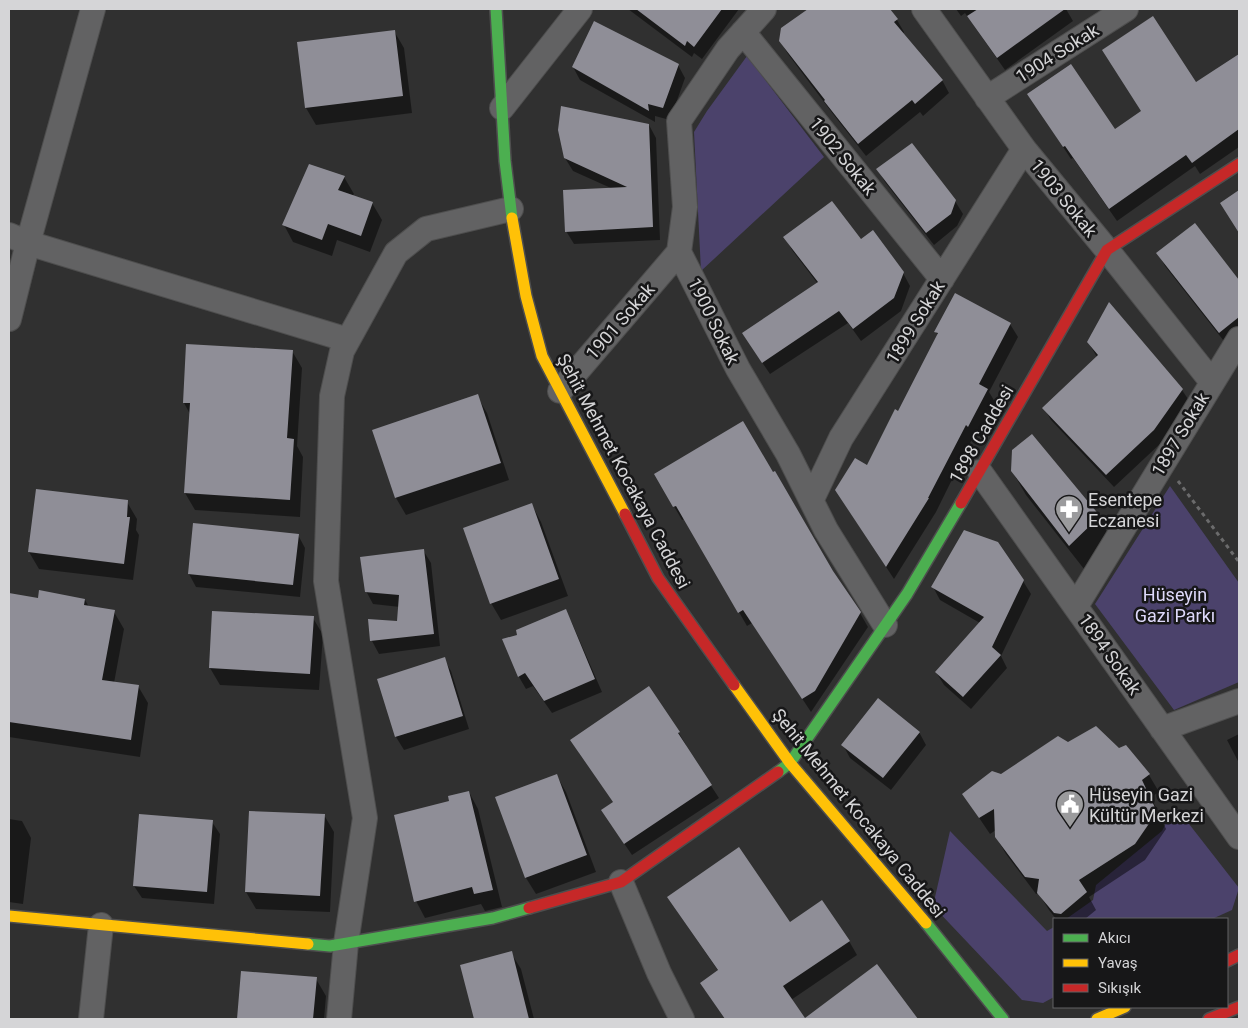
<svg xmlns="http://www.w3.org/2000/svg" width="1248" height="1028" viewBox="0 0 1248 1028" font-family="Roboto,sans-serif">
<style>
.green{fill:#4b426b}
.shadow{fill:#0007}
.building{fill:#8f8e97}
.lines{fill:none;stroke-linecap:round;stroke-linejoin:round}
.street-casing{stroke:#4e4e4e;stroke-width:26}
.fast-casing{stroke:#4e4e4e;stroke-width:14}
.slow-casing{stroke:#4e4e4e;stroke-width:14}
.jam-casing{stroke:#4e4e4e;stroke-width:14}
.path{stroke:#6b6b6c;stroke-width:3;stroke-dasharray:4 4;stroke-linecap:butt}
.street{stroke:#626263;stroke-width:24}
.fast{stroke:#4caf50;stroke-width:11}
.slow{stroke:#ffc107;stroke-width:11}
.jam{stroke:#c62828;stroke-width:11}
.labels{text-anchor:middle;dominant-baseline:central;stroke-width:5;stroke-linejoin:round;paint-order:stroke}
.street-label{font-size:18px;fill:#d5d5d7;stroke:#171718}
.poi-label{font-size:18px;fill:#d5d5d7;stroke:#171718;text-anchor:start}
.park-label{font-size:18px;fill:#ded9fa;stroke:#171718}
</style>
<rect width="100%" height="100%" fill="#303030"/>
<path class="green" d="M747 56 824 157 701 271 694 132 707 111Z
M1170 486 1239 583V682L1174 710 1095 604Z
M1175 806 1239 888 1232 910 1212 919H1066L1093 900 1096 885 1162 831Z
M950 831 1047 931 1054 927V997L1043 1003 1022 1000 933 906Z"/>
<path class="shadow" d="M628 9H739L702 59 694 53 692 57Z
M810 9H888L897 20 904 32 903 34 942 80 949 93 923 116 920 112 866 156 833 114 788 54 780 41 783 29Z
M956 9H1066L1073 21 1005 70 965 13 961 16Z
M394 31 404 48 412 113 316 125 306 108 298 43Z
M678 65 685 78 670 120 655 116V122L580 80 573 67Z
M1207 76 1239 126V147L1200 174 1195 166 1117 221 1073 158 1071 159 1029 95 1115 131 1142 112Z
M649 125 656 138 660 240 574 244 566 231 613 189 573 171 565 158Z
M878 170 955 201 963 214 957 226 934 245 885 182Z
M344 177 354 194 352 196 372 203 382 220 370 252 337 240 332 256 293 242 284 225Z
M1194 224 1239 282V335L1227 345 1165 266 1158 253Z
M785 237 861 241 903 273 910 286 901 311 861 341 848 323 770 374 751 346 818 284 792 250Z
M956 295 1010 324 1018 337 989 392 995 402 976 439 973 437 936 512 894 579 844 503 867 466 898 412 938 336 936 332Z
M1088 342 1182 390 1190 402 1161 443 1114 487 1051 420 1044 408 1097 357Z
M292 351 302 368 297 446 303 457 300 517 195 510 185 493 190 414 184 403Z
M477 396 487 413 509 480 406 515 396 498 374 431Z
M1012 471 1098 517 1113 541 1084 569 1026 495Z
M655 474 832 572 860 613 868 627 811 712 752 623 747 626 685 519 682 520Z
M127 502 137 519 136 530 139 535 133 580 39 569 29 552Z
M532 505 541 522 568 596 501 620 491 603Z
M298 535 305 548 300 597 196 587 189 574Z
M423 550 431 563 440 646 379 654 372 641 369 621 399 622 400 607 373 604 366 591Z
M1023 581 1031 594 1001 656 1007 668 971 709 944 685 936 672 980 623 940 600 933 587Z
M9 594 39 599 85 600 89 607 114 612 124 629 114 683 138 686 148 703 140 757 9 737Z
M565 610 572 623 602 692 552 713 533 686 526 689 519 677 504 640 518 636Z
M313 618 323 635 319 690 220 685 210 668Z
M444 659 451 671 469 729 404 750 396 737 378 679Z
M649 688 679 733 686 745 685 746 719 798 632 855 610 823 614 803 579 753Z
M919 732 926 745 891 790 850 758 843 745Z
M1239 734V763L1227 740Z
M1068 744 1119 750 1125 746 1149 775 1159 792 1151 797 1166 829 1145 860 1089 897 1096 910 1085 919H1056L1049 910 1039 894H1036L1006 854 996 837V830L990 834 963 794Z
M557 776 566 792 596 872 536 894 526 878 497 798Z
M469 792 478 809 502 907 485 911 481 904 425 918 416 901 450 802Z
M324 815 334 832 330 912 256 909 246 892Z
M9 819 22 821 31 838 23 904 9 902Z
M212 822 220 834 214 904 142 898 134 886Z
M677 911 790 923 849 941 857 955 791 1000 805 1019H725L710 997 719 972Z
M511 953 521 969 534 1019H476L462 965Z
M877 966 916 1019H805Z
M242 973 316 979 326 996 324 1019H238Z"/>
<path class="building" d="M636 9H722L694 47 687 41 685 46Z
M808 9H890L898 19 894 22 943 80 915 104 912 100 858 144 824 101 825 100 779 41 781 28Z
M978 9H1065L997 58 967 16Z
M1153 16 1196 82 1239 54V129L1192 163 1186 155 1109 209 1065 146 1063 147 1027 94 1071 64 1115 129 1141 111 1102 50Z
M594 21 679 64 663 108 648 104 649 111 572 67Z
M395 30 403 96 305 108 297 42Z
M561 106 649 124 653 227 565 232 563 190 627 187 564 158 558 130Z
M912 143 956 200 951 214 926 233 876 169Z
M309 164 345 176 338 190 373 202 361 236 328 224 322 240 282 225Z
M1239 190V233L1220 203Z
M832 201 861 239 873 230 904 272 894 298 853 329 839 311 762 363 742 333 818 282 783 237Z
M1195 223 1239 280V317L1219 333 1156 253Z
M955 293 1011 323 979 384 988 389 968 427 966 425 928 498H929L886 567 835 490 855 458 867 465 895 409 898 411 938 333 934 332Z
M1109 302 1183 389 1154 430 1106 475 1042 408 1098 355 1087 342Z
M186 344 293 350 287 438 294 439 290 500 184 493 190 403H183Z
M478 394 501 463 395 498 372 430Z
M743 421 773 472 775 471 833 571 861 612 815 691 802 699 743 610 738 613 676 506 673 507 654 474Z
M1032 434 1100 516 1069 546 1011 471 1012 450Z
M36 489 128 500 127 517H130L124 564 28 552Z
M532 503 559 579 490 604 463 528Z
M193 523 299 534 293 585 188 574Z
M964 530 998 542 1024 580 992 647 1001 655 963 697 935 672 984 617 931 587Z
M424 549 434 634 370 641 368 619 397 621 399 595 365 592 360 557Z
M39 590 85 599 84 605 115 610 102 680 139 685 131 740 9 722V593L38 598Z
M566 609 595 679 544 701 525 673 518 677 502 639 517 635 516 630Z
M212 611 314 616 310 674 209 668Z
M445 657 463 716 395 737 377 679Z
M649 686 680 732 678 733 712 785 624 844 601 810 613 802 570 740Z
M878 698 920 732 883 778 841 745Z
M1096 726 1119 748 1126 745 1150 774 1142 780 1157 812 1135 844 1079 880 1087 892 1061 914 1054 913 1037 893 1039 879 1025 877 995 837 994 809 979 818 962 794 992 771 1001 774 1058 736 1068 742Z
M557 774 587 855 525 878 495 797Z
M469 791 493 890 474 894 472 887 414 902 394 815 449 801 448 796Z
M249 811 325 814 320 896 245 892Z
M139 814 213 820 207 892 133 886Z
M739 847 790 922 822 900 850 941 783 986 805 1018 877 964 918 1019H725L700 983 718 970 667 897Z
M512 951 529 1019H474L460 965Z
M241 971 317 977 313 1019H237Z"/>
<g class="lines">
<g class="street-casing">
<path id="street" d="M764 9 728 49 679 121 685 207 679 252 738 369 788 454 826 530 885 625
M924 9 1024 149 1107 250 1212 382
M743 32 942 279
M987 98 1126 9
M502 108 580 9
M9 235 28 243 348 340
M9 319 28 243 93 9
M560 391 679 252
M980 472 1239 837
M812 499 841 438 1024 149
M1076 606 1239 339
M1162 729 1239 701
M621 882 659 973 682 1019
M91 1019 101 925
M339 1019 346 943 365 818 326 581 332 396 342 351 396 253 426 229 511 209"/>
</g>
<g class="fast-casing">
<path id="fast" d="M496 9 505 161 512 218
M778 772 790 763 907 594 961 503
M926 923 1003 1019
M308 944 330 946 493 918 529 908"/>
</g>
<g class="slow-casing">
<path id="slow" d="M512 218 526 296 542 356 625 514
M734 685 790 763 926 923
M9 916 308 944
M1097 1019 1125 1007"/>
</g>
<g class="jam-casing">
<path id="jam" d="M961 503 1107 250 1239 164
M625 514 658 578 734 685
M529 908 621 882 778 772
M1227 961 1239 955
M1209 1019 1239 1007"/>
</g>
<path class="path" d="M1178 481 1239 562"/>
<use href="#street" class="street"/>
<use href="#fast" class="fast"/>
<use href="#slow" class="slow"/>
<use href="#jam" class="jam"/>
</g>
<defs>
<g id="pharmacy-pin" transform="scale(1.4375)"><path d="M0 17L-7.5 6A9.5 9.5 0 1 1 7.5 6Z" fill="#9b9b9d" stroke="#171718"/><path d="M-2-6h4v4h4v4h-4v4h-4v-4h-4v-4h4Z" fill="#fff"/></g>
<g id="civic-pin" transform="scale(1.4375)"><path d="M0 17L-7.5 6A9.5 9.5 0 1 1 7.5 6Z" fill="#9b9b9d" stroke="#171718"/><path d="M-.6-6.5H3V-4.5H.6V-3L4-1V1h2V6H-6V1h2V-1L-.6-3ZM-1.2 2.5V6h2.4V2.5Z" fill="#fff"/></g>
</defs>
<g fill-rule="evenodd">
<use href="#pharmacy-pin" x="1069" y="509"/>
<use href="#civic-pin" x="1070" y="804"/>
</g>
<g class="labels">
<g class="street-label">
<text transform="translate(1057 53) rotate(-32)">1904 Sokak</text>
<text transform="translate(843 156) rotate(51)">1902 Sokak</text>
<text transform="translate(1064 198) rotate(51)">1903 Sokak</text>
<text transform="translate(620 321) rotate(-49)">1901 Sokak</text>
<text transform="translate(714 321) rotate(64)">1900 Sokak</text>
<text transform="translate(915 322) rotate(-58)">1899 Sokak</text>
<text transform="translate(981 434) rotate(-60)">1898 Caddesi</text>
<text transform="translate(1180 434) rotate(-59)">1897 Sokak</text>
<text transform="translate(624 471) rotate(62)">Şehit Mehmet Kocakaya Caddesi</text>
<text transform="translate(1110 654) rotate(55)">1894 Sokak</text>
<text transform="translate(859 813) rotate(51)">Şehit Mehmet Kocakaya Caddesi</text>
</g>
<g class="poi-label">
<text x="1088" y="499">Esentepe<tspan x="1088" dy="21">Eczanesi</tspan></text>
<text x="1089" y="794">Hüseyin Gazi<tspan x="1089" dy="21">Kültür Merkezi</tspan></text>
</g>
<g class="park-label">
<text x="1175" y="594">Hüseyin<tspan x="1175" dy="21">Gazi Parkı</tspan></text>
</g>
</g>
<rect width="1248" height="1028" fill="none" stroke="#d5d5d7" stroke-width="20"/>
<rect x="1053" y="918" width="175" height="90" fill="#171718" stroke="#636364"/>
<rect x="1063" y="934" width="25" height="8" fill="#4caf50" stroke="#636364"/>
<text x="1098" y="943" font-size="15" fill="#d5d5d7">Akıcı</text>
<rect x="1063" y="959" width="25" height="8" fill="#ffc107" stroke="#636364"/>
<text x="1098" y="968" font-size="15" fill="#d5d5d7">Yavaş</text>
<rect x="1063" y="984" width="25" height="8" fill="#c62828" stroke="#636364"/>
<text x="1098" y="993" font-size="15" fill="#d5d5d7">Sıkışık</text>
</svg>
